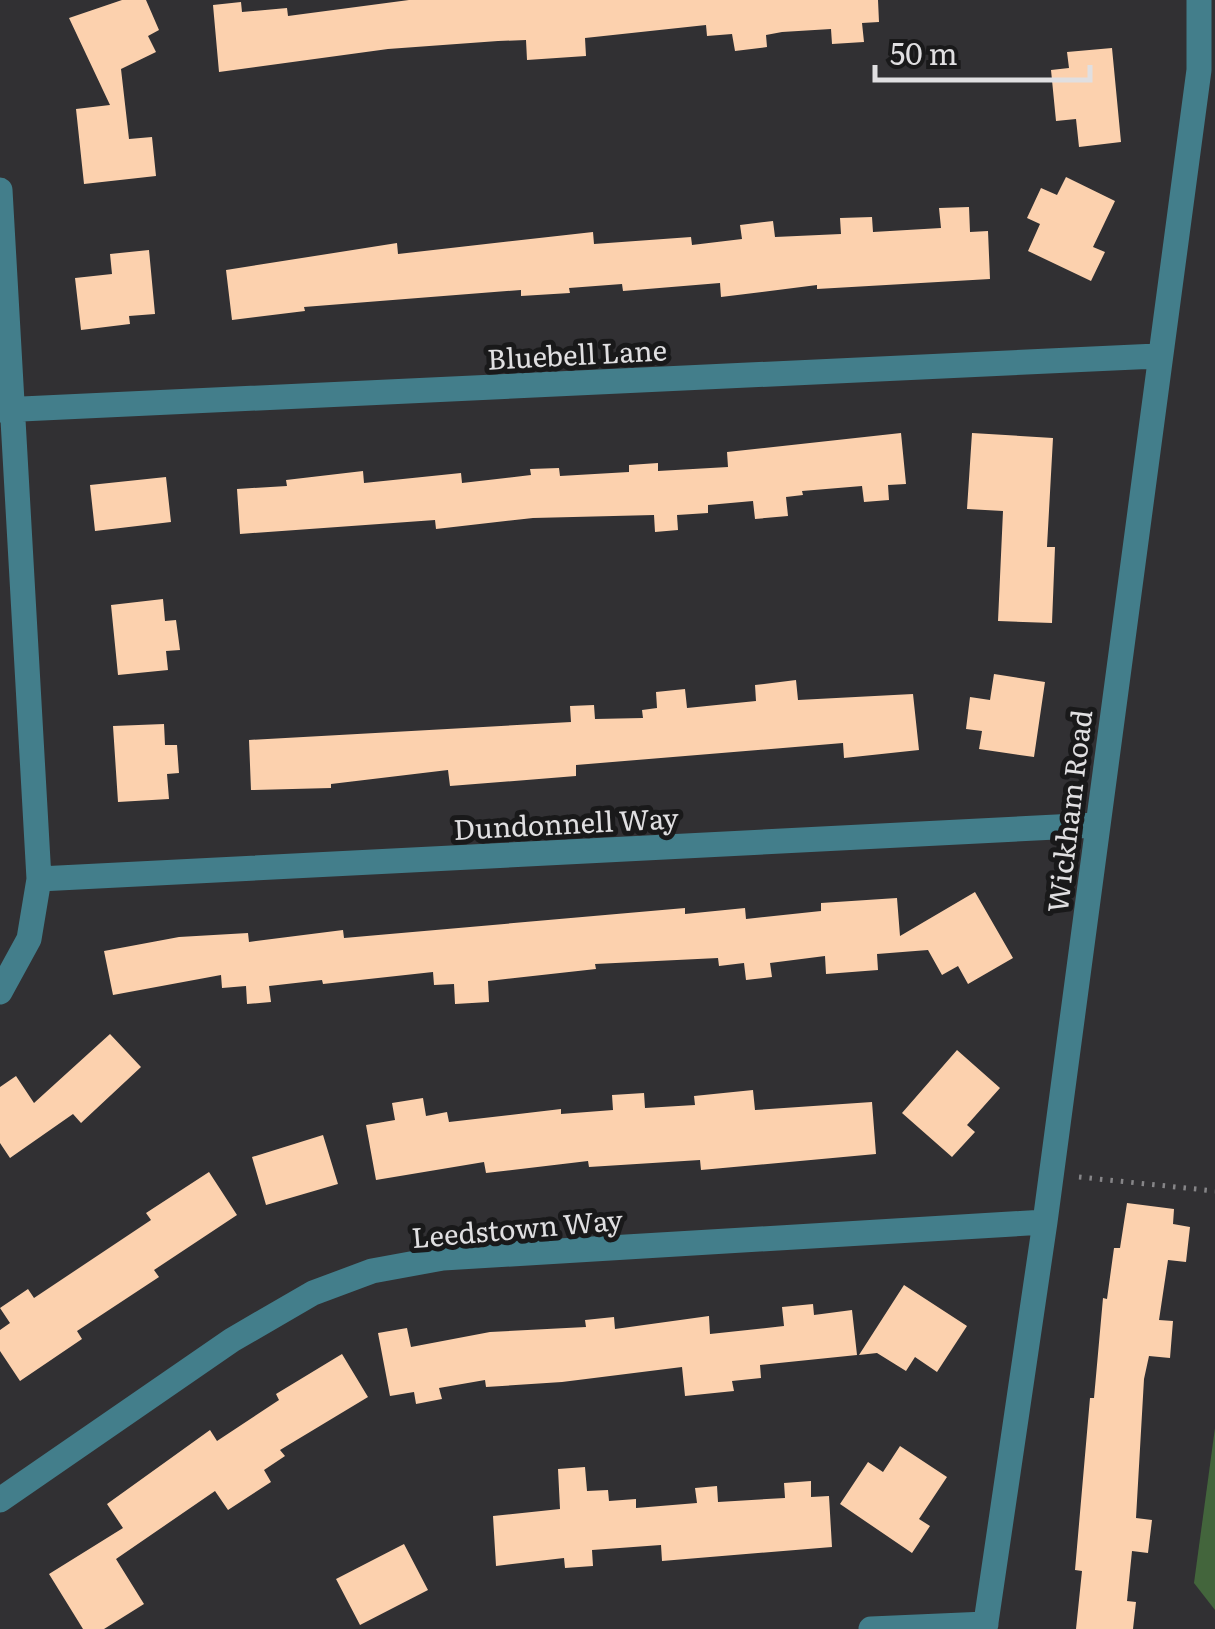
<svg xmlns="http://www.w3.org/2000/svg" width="1215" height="1629" viewBox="0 0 1215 1629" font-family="Literata,serif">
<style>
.green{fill:#43653c}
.building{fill:#fcd1ae}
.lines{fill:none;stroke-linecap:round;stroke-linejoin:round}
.path{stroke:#868588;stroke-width:5;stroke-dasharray:2.5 8;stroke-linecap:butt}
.minor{stroke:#437e8b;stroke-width:25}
.labels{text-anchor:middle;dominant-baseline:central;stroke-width:10;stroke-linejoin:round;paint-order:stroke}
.street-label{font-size:28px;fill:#e0dfe1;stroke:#19191a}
</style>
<rect width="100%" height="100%" fill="#313033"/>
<path class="green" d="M1215 1428V1610L1194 1583Z"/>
<path class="building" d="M122 0H146L159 30 148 36 156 52 121 69 129 139 152 137 156 176 84 184 76 109 110 105 69 18Z
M409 0H878L879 22 862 23 864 42 832 44 831 29 782 32 766 35 767 47 735 51 732 34 707 36 706 25 585 38 586 56 527 60 526 40 498 41 388 49 219 72 213 5 241 2 242 12 287 8 288 16Z
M1112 48 1121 142 1079 147 1076 119 1056 121 1051 70 1069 68 1067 52Z
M1066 177 1115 201 1093 247 1105 252 1091 281 1028 251 1040 224 1027 218 1041 188 1057 195Z
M969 207 970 232 988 231 990 279 817 289V285L721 297 720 283 623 291 622 284 569 288 570 293 521 296V290L304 307 305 311 232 320 226 270 397 243 398 254 593 232 594 244 691 237 692 245 742 239 740 225 773 221 775 237 841 234 840 218 872 217 873 232 941 228 939 208Z
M149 250 155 314 129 316 130 324 81 330 75 278 112 274 110 254Z
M901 433 906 484 888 485 889 500 864 502 862 486 802 491 803 495 786 497 788 516 755 519 753 501 708 505V513L677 515 678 530 655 532 654 515 533 518 436 529 435 520 240 534 237 489 287 486 286 480 363 471 364 483 461 473 462 483 531 475 530 469 559 468 560 476 629 472V465L658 463V471L728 467 727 452Z
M972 433 1053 438 1047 547H1055L1052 623 998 621 1003 511 967 509Z
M166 477 171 522 95 531 90 485Z
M163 599 165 621 176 620 180 650 166 651 168 670 118 675 111 605Z
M994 674 1045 682 1034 757 979 749 982 731 966 729 970 697 990 700Z
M796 680 798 700 913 694 919 750 844 758 843 743 576 765V776L450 786 448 770 331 784V788L251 790 249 740 571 722 570 706 594 705 595 719 643 718 642 710 657 708 656 692 685 689 687 708 756 701 755 685Z
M164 724 165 745H177L179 773 167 774 169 799 118 802 113 726Z
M975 892 1013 958 968 984 958 966 942 975 928 950 877 954 878 970 826 974 825 956 770 963 772 977 746 980 744 963 719 966 718 958 595 964 596 969 488 981 489 1002 455 1004 454 984 434 985 433 972 323 984 322 980 269 986 271 1002 247 1004 246 986 222 988 221 975 113 995 104 951 179 937 248 933 249 942 343 930 344 938 685 908V914L745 908 746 919 821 911V903L897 898 900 936Z
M110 1034 141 1067 81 1123 73 1114 10 1158 0 1143V1087L16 1076 34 1103Z
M957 1050 1000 1088 967 1125 975 1132 952 1157 902 1113Z
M753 1090 755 1110 872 1102 876 1154 701 1170 700 1160 589 1167 588 1161 486 1173 484 1162 376 1180 366 1125 395 1120 392 1103 423 1098 426 1116 447 1112 449 1122 561 1109V1114L613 1110 612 1095 644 1093 645 1108 695 1105 694 1096Z
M323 1135 338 1184 266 1205 252 1157Z
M209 1172 237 1215 154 1270 159 1277 77 1331 82 1339 20 1381 0 1351V1330L10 1323 0 1308 28 1289 34 1298 151 1220 146 1213Z
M1127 1203 1174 1209 1173 1224 1190 1227 1186 1262 1168 1260 1159 1320 1173 1321 1170 1358 1149 1356 1144 1379 1136 1518 1152 1520 1148 1553 1132 1551 1127 1601 1136 1602 1133 1629H1076L1082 1571 1075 1570 1090 1398H1094L1103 1298 1107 1299 1114 1248H1120Z
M904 1285 967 1326 937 1372 915 1357 906 1371 877 1353 859 1355Z
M813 1304 814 1315 852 1310 857 1355 760 1365 761 1378 732 1381 734 1391 685 1396 682 1367 562 1382 486 1387 485 1380 439 1388 442 1399 416 1404 414 1392 390 1396 378 1333 407 1328 411 1347 490 1332 586 1327 585 1320 614 1317 615 1329 709 1316 710 1334 784 1326 782 1307Z
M342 1354 368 1397 280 1450 285 1456 264 1470 271 1482 228 1510 215 1491 116 1559 144 1604 104 1629H83L49 1574 123 1528 107 1504 210 1430 217 1441 279 1400 276 1394Z
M900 1446 947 1477 919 1519 930 1526 912 1553 840 1504 868 1462 883 1472Z
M585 1467 587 1491 608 1490 609 1501 636 1499V1508L697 1503 695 1488 717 1486 718 1502 785 1498 784 1483 811 1481V1497L829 1496 832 1547 662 1561 661 1545 592 1550 593 1566 565 1568 564 1558 496 1566 493 1516 560 1509 558 1469Z
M404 1544 428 1590 360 1625 336 1579Z"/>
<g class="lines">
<path class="path" d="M1079 1177 1215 1191"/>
<path class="minor" d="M0 190 39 879 29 939 0 992
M0 410 1157 356
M39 879 1096 825
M0 1500 232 1340 313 1293 372 1271 443 1258 1045 1222
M871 1629 986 1624
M985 1629 1045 1222 1199 70V0"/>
</g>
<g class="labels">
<g class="street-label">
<text transform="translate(577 353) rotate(-3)">Bluebell Lane</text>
<text transform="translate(1068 811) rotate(-83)">Wickham Road</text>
<text transform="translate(566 822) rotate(-3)">Dundonnell Way</text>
<text transform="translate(517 1227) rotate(-5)">Leedstown Way</text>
</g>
</g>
<path d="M875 65v15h215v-15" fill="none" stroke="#e0dfe1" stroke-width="5"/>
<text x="890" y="65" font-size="30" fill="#e0dfe1" stroke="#19191a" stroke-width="8" paint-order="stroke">50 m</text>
</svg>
